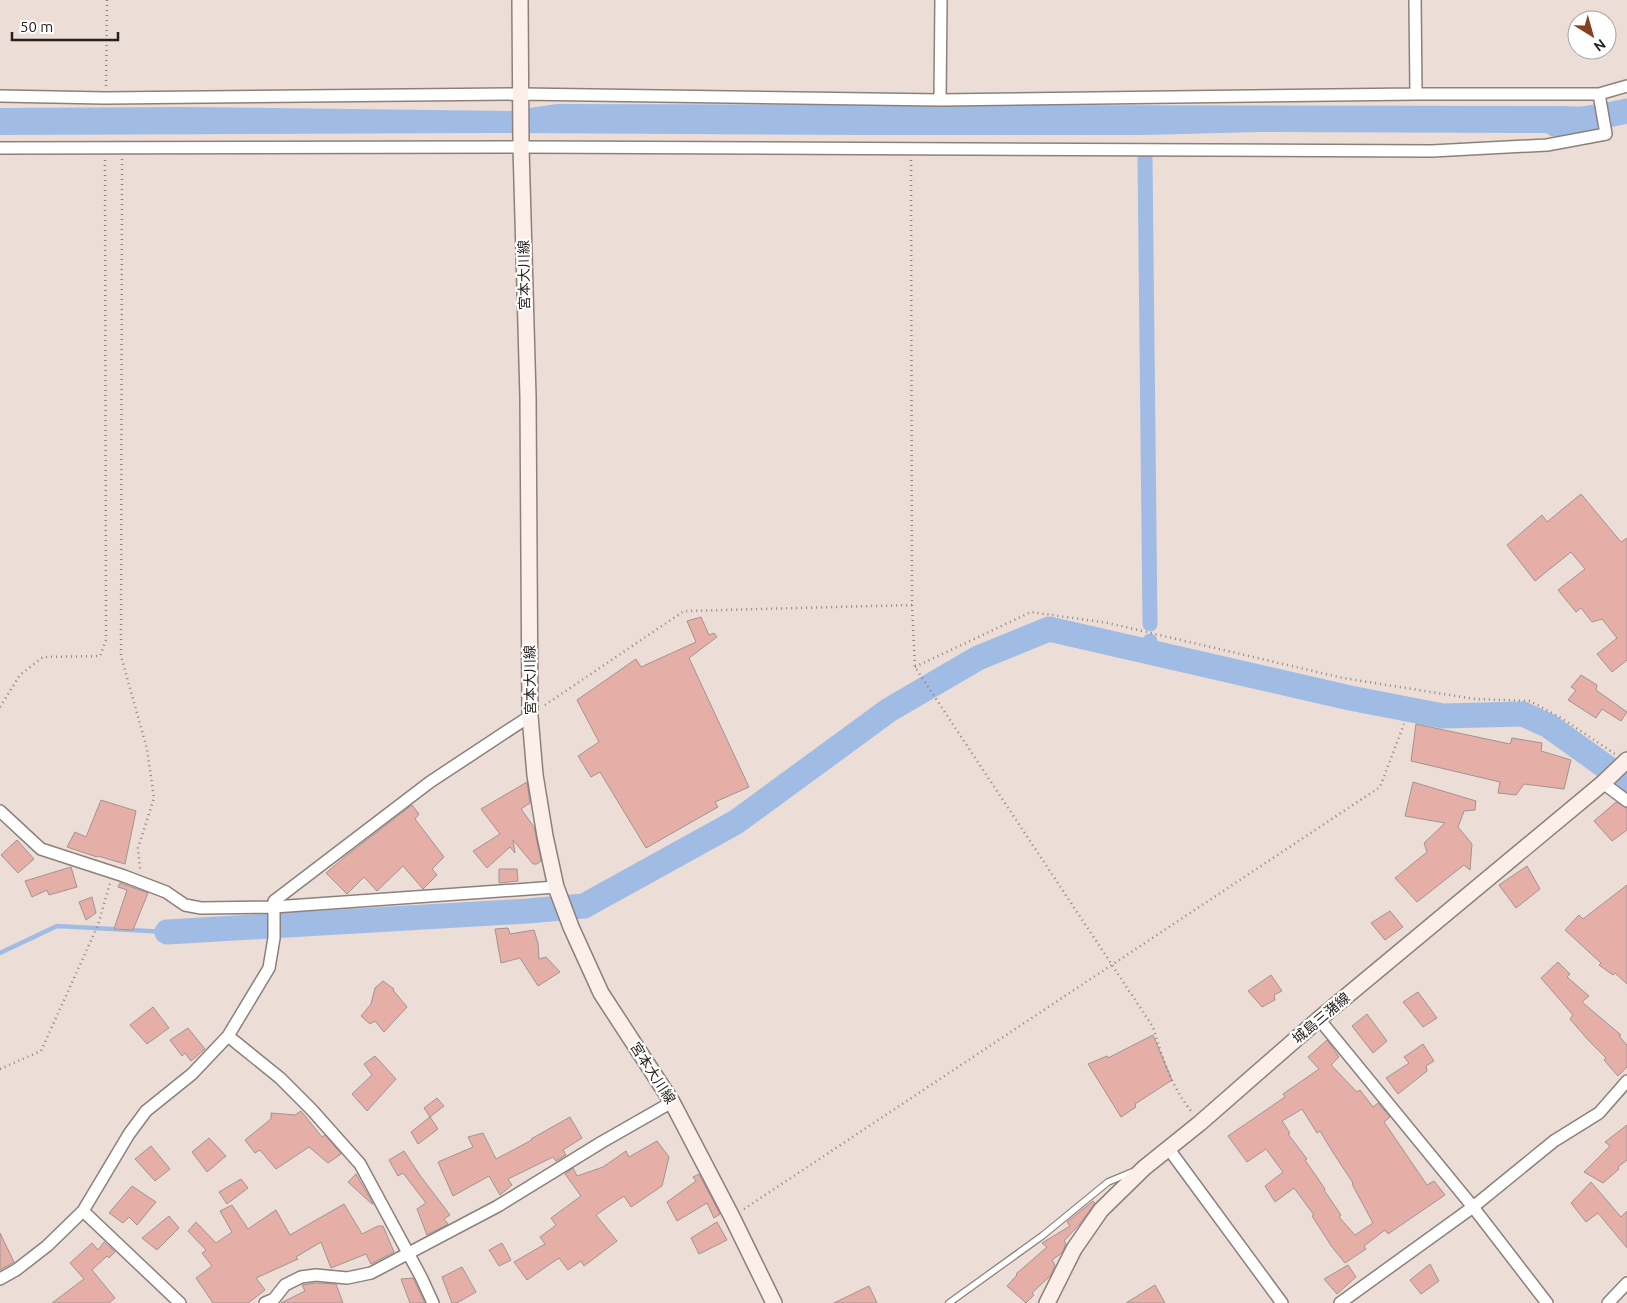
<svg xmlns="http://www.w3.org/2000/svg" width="1627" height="1303" viewBox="0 0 1627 1303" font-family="Ubuntu,'Noto Sans JP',sans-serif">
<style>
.water{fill:#a1bce4}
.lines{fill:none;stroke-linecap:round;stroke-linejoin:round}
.stream{stroke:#a1bce4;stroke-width:4.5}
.canal{stroke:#a1bce4;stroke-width:15}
.river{stroke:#a1bce4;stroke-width:25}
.building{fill:#e5afa8;stroke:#a29391;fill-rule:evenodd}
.service-casing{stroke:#8d807b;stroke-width:8}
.minor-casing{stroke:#8d807b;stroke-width:14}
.secondary-casing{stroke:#8d807b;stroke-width:18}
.path{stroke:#8f8480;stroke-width:2.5;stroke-dasharray:1 4;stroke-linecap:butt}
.service{stroke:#fff;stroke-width:5.5}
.minor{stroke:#fff;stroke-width:11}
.secondary{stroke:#fceee9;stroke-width:15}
.labels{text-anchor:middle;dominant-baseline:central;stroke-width:4.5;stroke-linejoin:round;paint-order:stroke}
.street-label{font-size:14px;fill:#26201e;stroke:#fff}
</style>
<rect width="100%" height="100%" fill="#ecddd7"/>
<path class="water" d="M557 104 1563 106 1587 107 1590 125 1553 133 1258 132 1145 135H864L492 133 0 135V108L188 107 509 111Z"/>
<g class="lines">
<path class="stream" d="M0 953 57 926 167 932"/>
<path class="canal" d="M1145 156 1150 624
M1150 641V652"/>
<path class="river" d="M1608 115 1627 111
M1555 124 1594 117
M167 932 528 911 584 906 736 822 889 710 978 658 1049 629 1350 698 1443 716 1523 714 1549 726 1627 782"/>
</g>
<path class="building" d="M1581 494 1621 542 1627 538V660L1612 672 1597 654 1617 638 1602 619 1592 622 1581 608 1576 612 1558 590 1585 569 1571 552 1535 581 1507 545 1542 515 1547 522Z
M701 617 709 635 714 633 717 637 689 658 749 787 715 802 718 807 646 848 600 772 591 777 578 756 599 742 577 700 636 659 641 667 696 642 687 621Z
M1581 675 1597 685 1596 690 1627 712 1621 721 1602 709 1596 718 1568 700 1576 690 1571 687Z
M1416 724 1510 744 1512 738 1542 743 1541 751 1571 760 1564 789 1524 784 1516 795 1498 793 1500 782 1411 761Z
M527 782 530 803 521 809 534 827 541 861 537 864H533L513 840 515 853 510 847 487 868 473 851 500 834 481 809Z
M1413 782 1476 801 1475 810 1464 811 1458 827 1472 844 1470 870 1464 865 1417 902 1395 878 1427 852 1424 843 1445 823 1405 816Z
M101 800 136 811 125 864 98 856 97 857 67 847 75 832 86 837Z
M1616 802 1627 808V830L1612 841 1594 821Z
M412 805 419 814 415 819 444 857 432 869 437 875 423 889 403 866 377 891 364 877 347 894 326 873 346 856Z
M17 840 34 859 18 873 1 855Z
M1527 866 1540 889 1516 908 1499 885Z
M71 867 77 887 49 895 47 890 32 897 25 881Z
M499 869H517L518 881 499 883Z
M120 883 148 893 133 930 114 929 127 890 118 887Z
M1627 885V984L1615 973 1613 975 1599 965 1601 963 1565 930 1579 915 1583 919Z
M92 897 96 913 86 920 79 902Z
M1390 911 1403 927 1385 940 1371 923Z
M508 928 510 934 534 930 538 943 539 959 546 957 560 972 538 986 520 958 501 963 495 929Z
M1558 962 1570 974 1567 977 1589 996 1582 1002 1621 1035 1619 1036 1627 1045V1067L1618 1076 1604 1060 1606 1058 1589 1041 1570 1019 1573 1015 1541 978Z
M1271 975 1282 991 1274 995 1275 1000 1262 1007 1248 991Z
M383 981 394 989 393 990 407 1007 384 1032 375 1021 370 1024 361 1016 371 1004 375 988Z
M1418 992 1437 1018 1423 1027 1403 1002Z
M153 1007 169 1028 147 1044 130 1025Z
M1367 1014 1387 1041 1373 1053 1352 1026Z
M188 1028 205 1049 191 1061 185 1053 182 1056 170 1040Z
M1153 1035 1172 1080 1135 1104 1136 1107 1121 1117 1088 1064 1107 1056 1108 1058Z
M1327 1040 1339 1057 1331 1065 1357 1092 1360 1090 1373 1107 1378 1103 1390 1117 1384 1122 1427 1185 1434 1181 1445 1195 1388 1234 1385 1230 1364 1246 1366 1249 1345 1263 1332 1247 1312 1216 1314 1215 1294 1188 1275 1202 1265 1186 1283 1172 1266 1149 1247 1162 1228 1136 1285 1097 1283 1094 1319 1069 1308 1057ZM1302 1109 1317 1133 1320 1131 1332 1151 1353 1183 1352 1184 1373 1223 1355 1235 1339 1217 1341 1215 1324 1190 1325 1189 1305 1160 1307 1159 1288 1134 1290 1133 1282 1121Z
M1423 1044 1434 1061 1426 1066 1427 1071 1398 1094 1386 1078 1409 1063 1404 1057Z
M375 1056 396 1079 367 1111 352 1094 372 1075 364 1064Z
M437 1098 444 1106 430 1117 424 1108Z
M301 1111 322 1137 325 1135 341 1154 328 1163 309 1147 276 1169 260 1150 255 1153 245 1140 271 1119V1113L295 1115Z
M430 1117 438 1129 418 1144 411 1132Z
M570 1117 582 1138 563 1150 566 1155 556 1161 553 1157 508 1179 512 1185 500 1195 489 1176 453 1196 438 1162 473 1147 468 1137 483 1133 496 1159 532 1140 531 1139Z
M1627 1125V1160L1618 1167 1619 1169 1603 1183 1584 1172 1610 1146 1605 1142Z
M209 1138 226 1156 207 1172 192 1152Z
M657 1141 669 1157 662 1186 631 1207 624 1196 596 1215 617 1241 584 1266 581 1261 568 1270 559 1258 527 1280 514 1262 545 1244 540 1237 556 1225 551 1218 581 1196 565 1174 573 1168 577 1176 603 1167 626 1151 629 1157Z
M151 1146 170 1169 155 1181 135 1159Z
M404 1151 419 1174 450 1215 444 1219 448 1224 427 1235 417 1209 426 1203 403 1173 398 1176 389 1160Z
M356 1174 373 1204H372L348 1182Z
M699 1174 720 1214 714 1218 707 1203 677 1221 667 1202 696 1181 693 1177Z
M241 1179 248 1188 227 1204 219 1192Z
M1591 1182 1621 1217 1627 1211V1248L1598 1213 1586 1222 1571 1203Z
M132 1186 156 1202 137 1225 129 1217 123 1223 109 1213Z
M1093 1201 1095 1203 1079 1225 1064 1241 1066 1244 1062 1253 1052 1260 1055 1265 1051 1275 1032 1293 1034 1295 1026 1303 1007 1286 1017 1275 1016 1274 1047 1247 1042 1243 1070 1226 1067 1222Z
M344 1204 362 1234 378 1226H383L394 1252 371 1264 366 1254 331 1268 321 1242 296 1257 298 1259 256 1278 265 1290 248 1303H213L196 1278 212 1266 202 1253 206 1250 188 1231 196 1222 216 1243 232 1232 220 1211 232 1205 248 1229 276 1210 290 1235Z
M169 1216 179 1228 157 1250 142 1238Z
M717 1222 727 1240 699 1254 691 1238Z
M0 1233 14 1262 0 1270Z
M104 1242 115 1252 109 1258 107 1256 92 1270 115 1298 109 1303H52L84 1279 70 1263 92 1243 98 1250Z
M502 1243 511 1260 499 1266 489 1250Z
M1430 1264 1439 1281 1421 1294 1410 1280Z
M1348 1265 1356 1277 1337 1294 1324 1279Z
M462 1267 476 1292 457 1303H452L442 1277Z
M413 1278 414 1280 425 1303H410L401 1279Z
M316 1283 336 1284 343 1303H281L305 1291 302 1285Z
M1155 1285 1165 1303H1126Z
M869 1286 877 1303H834Z"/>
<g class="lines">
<g class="service-casing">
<path id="service" d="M949 1303 1042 1236 1108 1182 1132 1172"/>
</g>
<g class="minor-casing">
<path id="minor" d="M1415 0 1416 94
M0 96 105 98 521 94 940 100 1416 94H1599L1627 86
M940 100 941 0
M0 148 521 147 1432 151 1547 145 1606 134 1599 94
M1603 783 1627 801
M0 811 41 849 124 876 166 892 185 905 201 908 274 907 556 887
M1319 1019 1473 1207 1547 1303
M228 1036 280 1078 312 1110 360 1164 421 1277 433 1303
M1168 1148 1282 1303
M83 1211 180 1303
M0 1279 16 1270 47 1246 83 1211 129 1134 146 1111 192 1074 228 1036 269 968 274 938V901L430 782 530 716
M265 1303 274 1299 285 1285 301 1277 316 1275 347 1278 371 1273 498 1206 602 1142 672 1102
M1340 1303 1473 1207 1554 1141 1599 1113 1627 1081
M1608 1303 1627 1283"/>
</g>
<g class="secondary-casing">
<path id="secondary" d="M520 0 521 147 528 397 530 716 535 775 545 836 556 887 571 927 601 993 672 1102 732 1217 774 1303
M1047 1303 1074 1249 1101 1210 1144 1168 1200 1123 1319 1019 1603 783 1627 760"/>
</g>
<path class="path" d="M106 86 107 0
M122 159 121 656 147 749 154 798 138 848 140 869
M911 160 912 605 915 667 1153 1027C1162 1057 1171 1086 1191 1111
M915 667 1031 612 1108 623 1343 678 1475 699 1530 701 1563 719 1615 754
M545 705 684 611 912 605
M0 707 20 675 43 657 100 656 106 640 105 160
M0 1069 41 1051 98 925 110 883
M744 1209 1380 787 1404 724"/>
<use href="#service" class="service"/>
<use href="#minor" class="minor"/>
<use href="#secondary" class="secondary"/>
</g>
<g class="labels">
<g class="street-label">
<text transform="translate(524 275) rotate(-91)">宮本大川線</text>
<text transform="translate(530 680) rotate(-91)">宮本大川線</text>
<text transform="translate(1321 1018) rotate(-40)">城島三潴線</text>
<text transform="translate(653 1073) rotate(57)">宮本大川線</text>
</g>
</g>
<g transform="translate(1592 35) rotate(143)"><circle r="24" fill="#ffffff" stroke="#a8a6a5"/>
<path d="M0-4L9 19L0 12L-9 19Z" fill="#873f21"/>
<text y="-8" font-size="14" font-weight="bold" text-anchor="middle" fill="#26201e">N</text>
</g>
<path d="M12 32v8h106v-8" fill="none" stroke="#26201e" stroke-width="2.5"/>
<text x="20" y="32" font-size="15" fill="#26201e" stroke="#ffffff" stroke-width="4" paint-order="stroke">50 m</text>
</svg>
